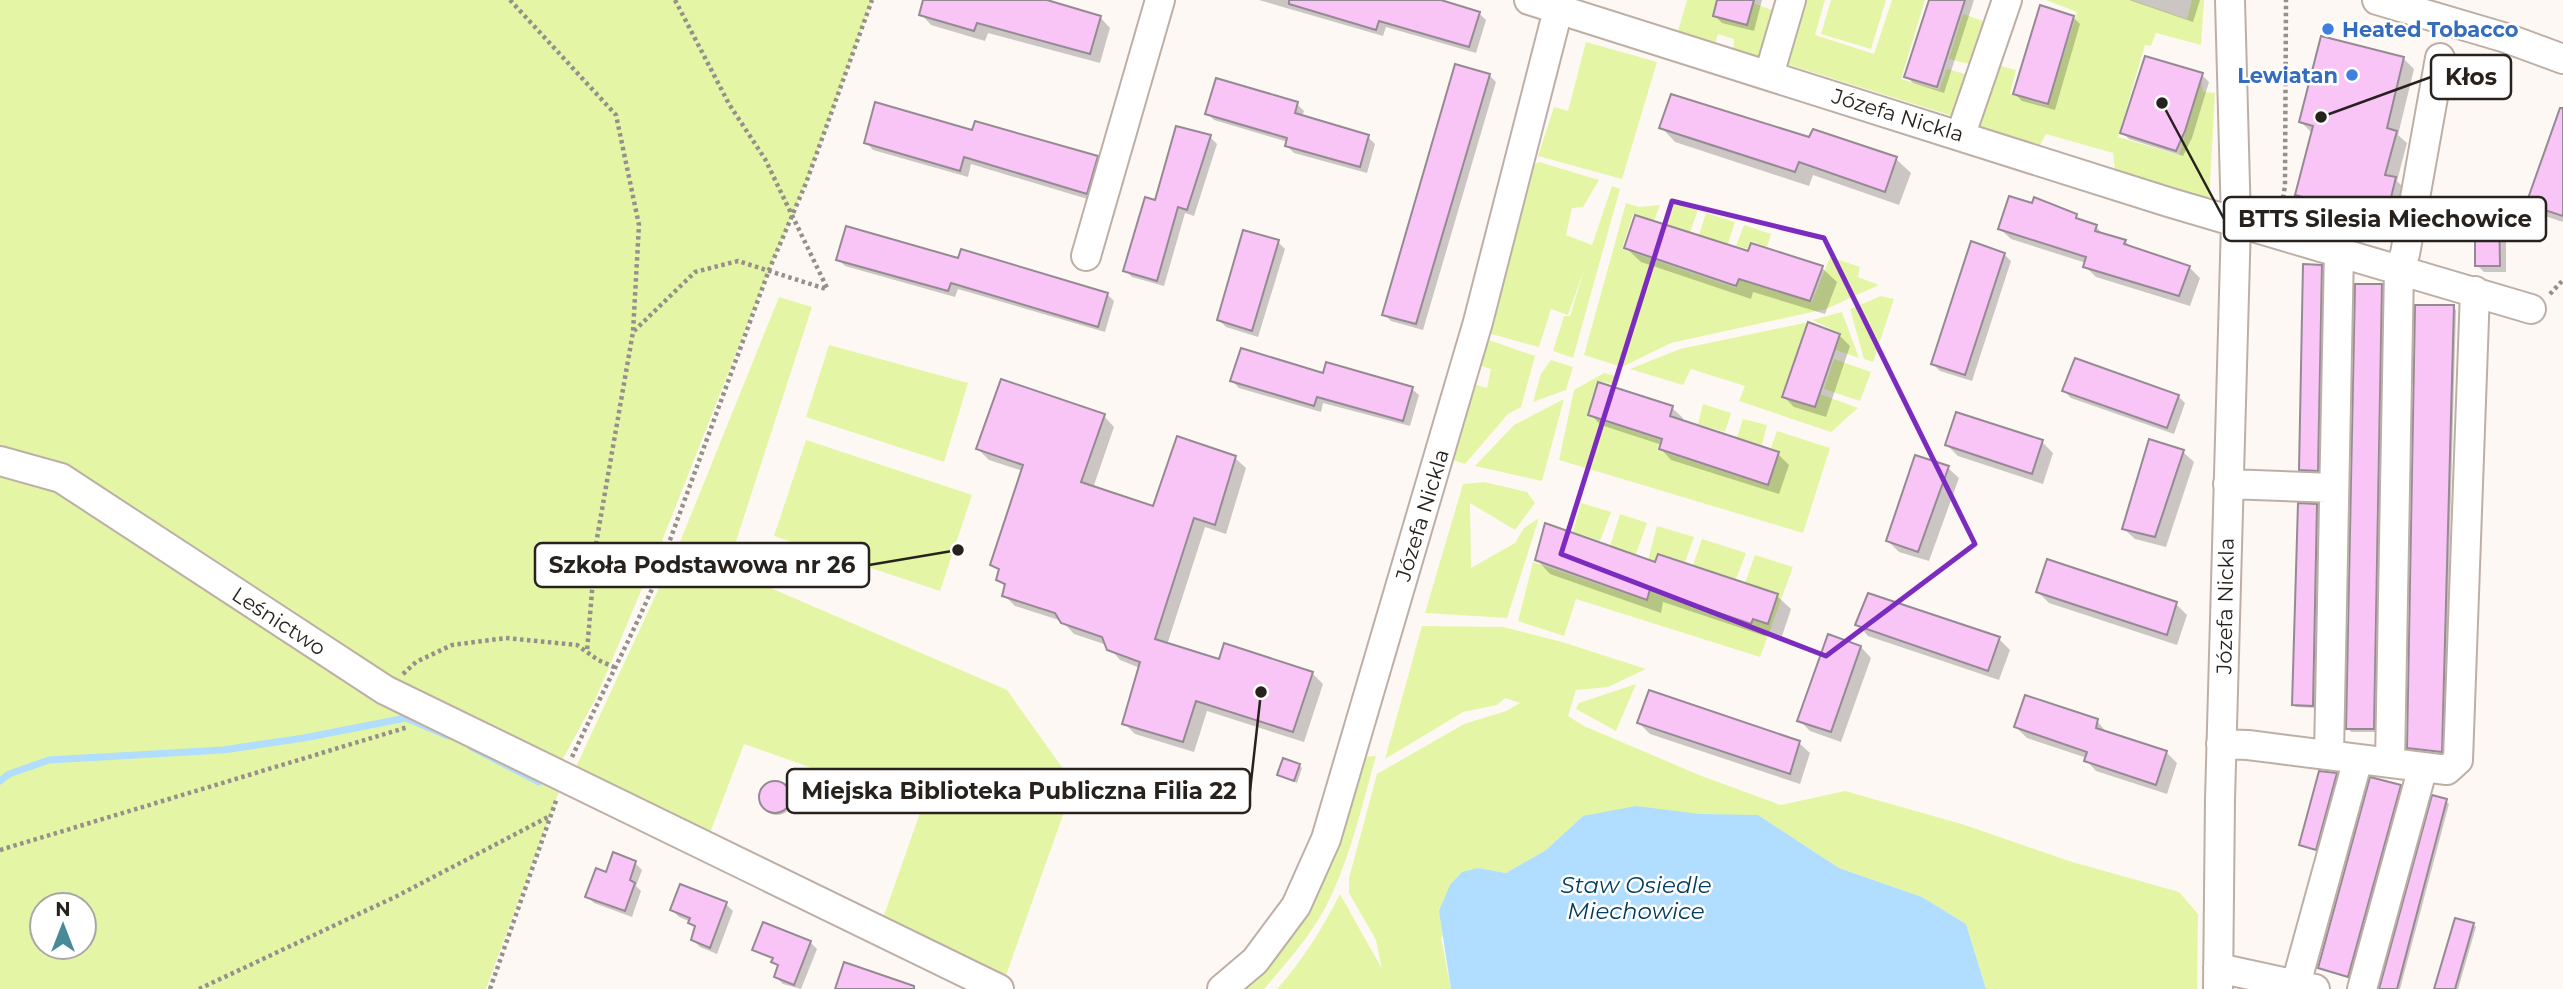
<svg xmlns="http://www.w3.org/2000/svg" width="2563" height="989" viewBox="0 0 2563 989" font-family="Montserrat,sans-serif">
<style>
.green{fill:#e4f6a5;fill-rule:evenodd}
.water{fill:#b1ddfe}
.shadow{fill:#0003}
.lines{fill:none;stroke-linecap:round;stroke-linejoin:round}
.stream{stroke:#b1ddfe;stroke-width:7}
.building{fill:#f9c5f7;stroke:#958a94;stroke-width:2}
.minor-casing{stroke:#bdafa6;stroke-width:32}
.path{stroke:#96908c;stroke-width:4.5;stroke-dasharray:3.5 3.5;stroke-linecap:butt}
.minor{stroke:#fff;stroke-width:28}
.marked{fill:none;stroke:#7b2cbf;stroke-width:5;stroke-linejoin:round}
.shop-dot{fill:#3f7fe0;stroke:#fff;stroke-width:2.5}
.labels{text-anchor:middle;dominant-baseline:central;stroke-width:5;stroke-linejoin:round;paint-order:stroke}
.shop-label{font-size:21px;font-weight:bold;fill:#366cbe;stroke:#fff;text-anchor:start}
.street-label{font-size:21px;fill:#27221e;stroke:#fff}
.water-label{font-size:23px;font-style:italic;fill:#003d60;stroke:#fff}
.leader{fill:none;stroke:#27221e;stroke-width:2.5}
.callout-dot{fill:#27221e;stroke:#fff;stroke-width:2.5}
.callout{fill:#fff;stroke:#27221e;stroke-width:2.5}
.callout-label{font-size:23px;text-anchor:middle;font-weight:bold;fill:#27221e}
</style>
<rect width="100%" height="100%" fill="#fef8f4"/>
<path class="green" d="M0 0H872L806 183 769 270 662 541 596 698 560 764 371 674 0 452Z
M1687 0H1716L1713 14 1746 24 1753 3 1782 14 1767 59 1733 51 1734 39 1718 34 1715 43 1678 31Z
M1801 0H1825L1815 35 1874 54 1892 0H1925L1901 79 1939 90 1947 69 1972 76 1959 118 1783 63Z
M1831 0H1886L1871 49 1821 34Z
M2046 0H2132L2187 19 2192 0H2204L2201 45 2156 33 2151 46 2145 45 2118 137 2179 155 2201 79 2203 92 2215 93 2209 203 2115 172 2113 153 2046 134 2037 150 1980 129 1978 115 1994 64 2016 70 2010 94 2048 106 2077 12Z
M1963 14 1989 23 1976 66 1949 59Z
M1586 42 1657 62 1622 179 1538 156 1554 107 1568 111Z
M1539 162 1599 180 1583 207 1572 208 1566 235 1592 245 1612 186 1620 189 1573 358 1553 351 1564 316H1570L1585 267 1568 315 1551 309 1539 347 1484 332 1496 278 1504 280 1535 164Z
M1671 202 1698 210 1690 232 1665 224Z
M1626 203 1639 207 1660 205 1654 221 1633 214 1622 249 1736 288 1739 280 1812 302 1830 257 1860 267 1858 277 1879 285 1826 309 1671 343 1622 367 1584 355Z
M1706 213 1735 222 1728 244 1699 235Z
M1744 225 1771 234 1767 247 1751 241 1748 249 1736 246Z
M1881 296 1894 299 1873 362 1864 359 1850 309Z
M779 297 812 307 727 569 1007 690 1074 784 1004 981 881 924 922 807 744 744 707 841 575 769 678 547Z
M1842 312 1859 358 1836 350 1841 334 1812 320Z
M1809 322 1781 396 1816 408 1820 394 1858 408 1831 432 1739 401 1745 386 1691 369 1683 385 1630 369 1680 349Z
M1483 338 1535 356 1521 407 1508 414 1465 464 1450 459 1470 383 1487 388 1491 369 1477 365Z
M829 345 968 383 944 462 806 417Z
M1834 359 1871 372 1860 401 1824 389Z
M1551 360 1573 367 1566 390 1533 402 1541 374Z
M1604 373 1620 377 1618 385 1598 381 1587 416 1660 440 1657 450 1768 486 1779 452 1771 448 1777 431 1830 448 1803 533 1559 460 1574 390Z
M1564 399 1542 481 1475 466 1514 425Z
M1703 404 1731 413 1725 432 1698 424Z
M1743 419 1767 425 1762 445 1737 438Z
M806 440 972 495 940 591 774 536Z
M0 468 48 483 561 786 486 989H0ZM42 905H84V947H42Z
M1484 482 1527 492 1535 503 1515 530 1470 503 1471 568 1515 543 1524 528 1539 518 1507 618 1425 613 1463 484Z
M1581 503 1611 512 1600 541 1573 532Z
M1620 514 1647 523 1636 554 1610 546Z
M1657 526 1694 537 1685 562 1659 553 1655 562 1648 560Z
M1702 539 1746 553 1736 579 1693 565Z
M1755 555 1793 567 1760 657 1576 599 1564 636 1518 621 1533 562 1647 601 1650 590 1751 626 1764 589 1745 583Z
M1422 626 1503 627 1562 642 1646 669 1608 687 1576 690 1568 716 1584 726 1699 775 1781 805 1845 791 1965 825 2069 861 2179 892 2198 914 2197 989H1986L1966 924 1922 897 1839 868 1758 815 1583 816 1546 850 1506 873 1478 868 1441 938 1451 989H1277C1303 960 1322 929 1340 894L1382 969 1376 940 1349 893V878L1377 774 1464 724 1506 711 1520 703 1505 698 1497 705 1463 712 1385 759Z
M1636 684 1616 731 1576 709 1579 703Z
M1376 756C1363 802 1352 850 1332 894 1316 930 1289 960 1264 989H1236L1360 757Z"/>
<path class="water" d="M1636 806 1700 814 1758 815 1839 868 1922 897 1966 924 1986 989H1451L1439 911 1450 885 1462 872 1478 868 1506 873 1546 850 1583 816Z"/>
<path class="shadow" d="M925 0H1041L1100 17 1110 28 1100 63 988 33 985 41 931 25 921 14Z
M1259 0H1434L1479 13 1486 20 1476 53 1386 27 1383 36Z
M1719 0H1762L1754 31 1722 23 1715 16Z
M1931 0H1974L1944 93 1913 83 1906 76Z
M2129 0H2200L2193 22Z
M2073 17 2080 24 2055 110 2022 101 2015 94Z
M2403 58 2414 69 2398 135 2407 143 2397 181 2406 190 2396 228 2308 205 2297 195 2312 133 2301 122Z
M1489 75 1496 82 1423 330 1391 321 1384 314Z
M2202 75 2209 82 2192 138 2183 156 2129 139 2122 132Z
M1297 104 1304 111 1302 117 1368 137 1375 144 1367 173 1294 153 1287 146 1288 142 1214 120 1207 113Z
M2563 109V222L2539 214 2528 203Z
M1661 127 1810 139 1896 159 1911 173 1899 205 1813 175 1809 186 1675 142Z
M973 132 1097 158 1104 166 1094 201 971 164 968 177 873 150 866 142Z
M1210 137 1217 144 1194 216 1185 213 1164 286 1132 277 1125 270 1156 202Z
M2499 209 2506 216V272H2484L2477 265Z
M2076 216 2082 222 2096 227 2105 236 2125 241 2133 249 2189 267 2200 278 2190 306 2096 277 2085 266 2086 263 2011 239 2000 229Z
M1278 242 1285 249 1258 337 1226 327 1219 320Z
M1752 245 1822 268 1837 282 1825 314 1753 292 1751 299 1641 262 1626 248 1749 253Z
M2004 254 2011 261 1972 381 1940 371 1933 364Z
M838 259 959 260 1107 294 1114 301 1105 332 958 289 955 297 845 266Z
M2321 266 2324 270 2320 473 2304 472 2301 469Z
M2381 286 2384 289 2376 732H2351L2348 728Z
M2453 307 2456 310 2444 754 2412 751 2409 747Z
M1839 335 1850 346 1826 417 1794 407 1784 397Z
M1324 375 1412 389 1419 395 1410 426 1323 403 1321 412 1239 388 1232 381Z
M2064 391 2178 396 2185 403 2174 434 2071 398Z
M1672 408 1683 418 1682 422 1778 454 1789 465 1779 494 1671 460 1661 449 1662 445 1601 425 1590 414Z
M1104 416 1114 427 1093 488 1154 509 1235 458 1246 468 1226 534 1205 527 1167 645 1220 662 1312 673 1323 684 1304 742 1207 711 1194 752 1135 734 1124 723 1140 668 1120 660 1107 645 1074 634 1062 621 1015 606 1004 595 1006 588 998 579 1000 572 992 564 1023 471 989 460 978 449Z
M2042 442 2053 453 2043 484 1958 456 1947 445Z
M2183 452 2194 462 2166 547 2135 539 2124 529Z
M1948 468 1959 478 1929 561 1899 552 1888 541Z
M2317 506 2320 509 2316 708 2296 707 2293 704Z
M1537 560 1777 596 1791 609 1782 636 1767 631 1765 636 1663 602 1661 613 1550 574Z
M2038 592 2176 604 2187 615 2177 645 2049 603Z
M1858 625 1999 639 2010 650 1999 680 1868 636Z
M1861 647 1871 658 1841 742 1810 731 1799 720Z
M2097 721 2108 734 2166 752 2177 763 2167 794 2096 771 2086 760 2087 758 2027 738 2016 727Z
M1639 723 1799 743 1810 753 1800 784 1650 734Z
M1299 765 1302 768 1297 783 1279 775Z
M2336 775 2339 778 2319 851 2304 847 2301 844Z
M761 799a16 16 0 1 1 32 0a16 16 0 1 1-32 0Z
M2400 786 2403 789 2351 979 2323 970 2320 967Z
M2446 801 2449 804 2400 989H2385Z
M635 863 642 870 636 886 641 891 632 917 594 903 587 896 607 874Z
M726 904 733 911 717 954 700 947 693 940 696 929 691 922 679 917 672 910Z
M2473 924 2476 927 2458 989H2436Z
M810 942 817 949 801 989 783 984 776 977Z"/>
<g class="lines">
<path class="stream" d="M471 747 539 782
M0 781 9 774 49 760 223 750 304 738 406 718 448 736"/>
</g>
<path class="building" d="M923 0H1047L1101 16 1090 54 977 23 974 31 919 15Z
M1289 0H1441L1480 12 1469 47 1379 21 1376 30 1289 4Z
M1717 0H1754L1747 25 1713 16Z
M1929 0H1965L1937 87 1904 77Z
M2040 5 2074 16 2048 104 2013 94Z
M2321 36 2404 57 2387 128 2397 131 2385 175 2396 177 2386 218 2295 195 2313 126 2299 122Z
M2145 56 2203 73 2185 131 2176 151 2120 133Z
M1455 64 1490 74 1416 324 1382 315Z
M1216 78 1298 102 1295 113 1369 135 1360 167 1285 146 1287 138 1205 114Z
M1671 94 1809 137 1813 129 1897 157 1885 192 1799 162 1795 172 1659 128Z
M875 102 972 130 975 121 1098 156 1087 194 964 157 960 171 864 143Z
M2560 108H2563V216L2526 204Z
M1176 126 1211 135 1187 210 1178 207 1157 281 1123 271 1145 197 1155 200Z
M2009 196 2032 203 2034 197 2077 214 2076 218 2097 225 2095 231 2126 240 2124 244 2190 266 2179 296 2083 267 2086 257 1998 229Z
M2475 207H2499L2500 266H2475Z
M1635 215 1748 251 1751 243 1823 266 1810 301 1739 279 1736 286 1624 248Z
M846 226 958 258 961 249 1108 293 1098 327 951 283 948 291 836 260Z
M1243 230 1279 240 1252 331 1217 320Z
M1971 241 2005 253 1965 375 1931 364Z
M2303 264 2322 265 2318 471 2299 470Z
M2355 284H2382L2374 729H2346Z
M2415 305H2454L2442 752 2407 748Z
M1808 322 1840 334 1815 407 1782 397Z
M1241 348 1323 373 1326 362 1413 387 1403 421 1317 397 1314 406 1230 381Z
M2075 358 2179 395 2167 428 2062 391Z
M1001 379 1105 414 1081 482 1153 506 1177 436 1236 456 1215 525 1194 518 1155 639 1219 659 1224 643 1313 672 1293 732 1196 701 1183 742 1122 724 1140 662 1107 650 1102 637 1061 623 1055 613 1002 596 1005 584 996 580 999 569 990 565 1023 465 976 449Z
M1598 382 1673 406 1670 416 1779 452 1768 485 1659 449 1662 439 1588 415Z
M1956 412 2043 440 2032 474 1945 445Z
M2149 439 2184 450 2155 537 2122 529Z
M1915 455 1949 466 1918 552 1886 541Z
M2298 503 2317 504 2313 706 2292 705Z
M1545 523 1655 562 1658 554 1778 594 1768 624 1753 619 1751 624 1650 589 1647 600 1535 560Z
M2047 559 2177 602 2167 635 2036 592Z
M1868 593 2000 637 1988 671 1855 625Z
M1828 634 1861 646 1831 732 1797 721Z
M1649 690 1800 741 1790 774 1637 723Z
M2025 695 2098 719 2096 728 2167 751 2156 785 2084 761 2087 752 2014 727Z
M1283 758 1300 764 1294 781 1277 775Z
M2319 771 2337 773 2316 850 2299 845Z
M2370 777 2401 785 2348 977 2318 968Z
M759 797a16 16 0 1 1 32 0a16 16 0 1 1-32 0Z
M2432 795 2447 799 2397 989H2379Z
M613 852 636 861 630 880 635 883 625 911 585 897 596 868 606 872Z
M680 884 727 902 710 948 691 940 695 926 688 923 690 918 670 910Z
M2455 918 2474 923 2455 989H2434Z
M763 922 811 941 794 985 774 977 778 965 771 962 773 958 752 950Z
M844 962 914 986V989H835Z"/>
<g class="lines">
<g class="minor-casing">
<path id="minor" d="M1529 0 2168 202 2531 309
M2377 0 2506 38 2563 59
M1769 75 1791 0
M1961 134 2007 0
M1086 256 1160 0
M0 461 61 478 385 690 999 989
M2228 484 2334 488
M2221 744 2248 745 2447 770 2458 760 2475 291
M2329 755 2339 251
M2390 763 2399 269 2405 254 2440 58
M2218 968 2315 989
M2296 984 2358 759
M1222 989 1255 961 1296 906 1326 839 1478 322 1558 10
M2218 989 2220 800 2236 222 2230 0
M2362 989 2423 767"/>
</g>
<path class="path" d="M510 0 616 115 639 225 633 332 596 544 587 651
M675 0 729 104 765 159 828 290
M2281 212 2285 185 2286 0
M2550 294 2563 280
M634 331 695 272 738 261 826 289
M403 674 416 662 452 645 506 638 577 645 598 660 614 667
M572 757C598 701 627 646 652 589L769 270 806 183 872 0
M0 850 408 727
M199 989 397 896 550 816
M490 989 557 798"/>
<use href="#minor" class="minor"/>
</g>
<path class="marked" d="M1672 201 1824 238 1975 544 1826 656 1561 554Z"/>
<g class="shop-dot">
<circle cx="2328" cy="29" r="7"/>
<circle cx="2352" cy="75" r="7"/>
</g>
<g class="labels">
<g class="shop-label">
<text x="2342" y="29">Heated Tobacco</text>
<text x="2338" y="75" text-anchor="end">Lewiatan</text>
</g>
<g class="street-label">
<text transform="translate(1898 115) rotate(17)">Józefa Nickla</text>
<text transform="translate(1422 515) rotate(-73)">Józefa Nickla</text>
<text transform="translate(2225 606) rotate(-89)">Józefa Nickla</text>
<text transform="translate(279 621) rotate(33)">Leśnictwo</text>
</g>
<g class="water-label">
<text x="1636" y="885">Staw Osiedle<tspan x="1636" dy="26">Miechowice</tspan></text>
</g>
</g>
<path class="leader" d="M2321 117L2431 77M2162 103L2224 219M958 550L869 565M1261 692L1250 791"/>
<g class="callout-dot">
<circle cx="2321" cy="117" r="7"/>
<circle cx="2162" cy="103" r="7"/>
<circle cx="958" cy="550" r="7"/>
<circle cx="1261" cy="692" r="7"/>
</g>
<g class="callout">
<rect x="2431" y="55" width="80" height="44" rx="7"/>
<rect x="2224" y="197" width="322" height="44" rx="7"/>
<rect x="535" y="543" width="334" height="44" rx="7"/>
<rect x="787" y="769" width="463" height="44" rx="7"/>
</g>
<g class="callout-label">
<text x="2471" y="85">Kłos</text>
<text x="2385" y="227">BTTS Silesia Miechowice</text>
<text x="702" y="573">Szkoła Podstawowa nr 26</text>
<text x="1019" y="799">Miejska Biblioteka Publiczna Filia 22</text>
</g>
<g transform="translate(63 926)"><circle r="33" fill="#ffffff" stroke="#a9a7a5" stroke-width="2"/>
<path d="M0-5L12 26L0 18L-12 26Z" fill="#468b97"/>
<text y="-10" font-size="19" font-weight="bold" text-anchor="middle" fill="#27221e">N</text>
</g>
</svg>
